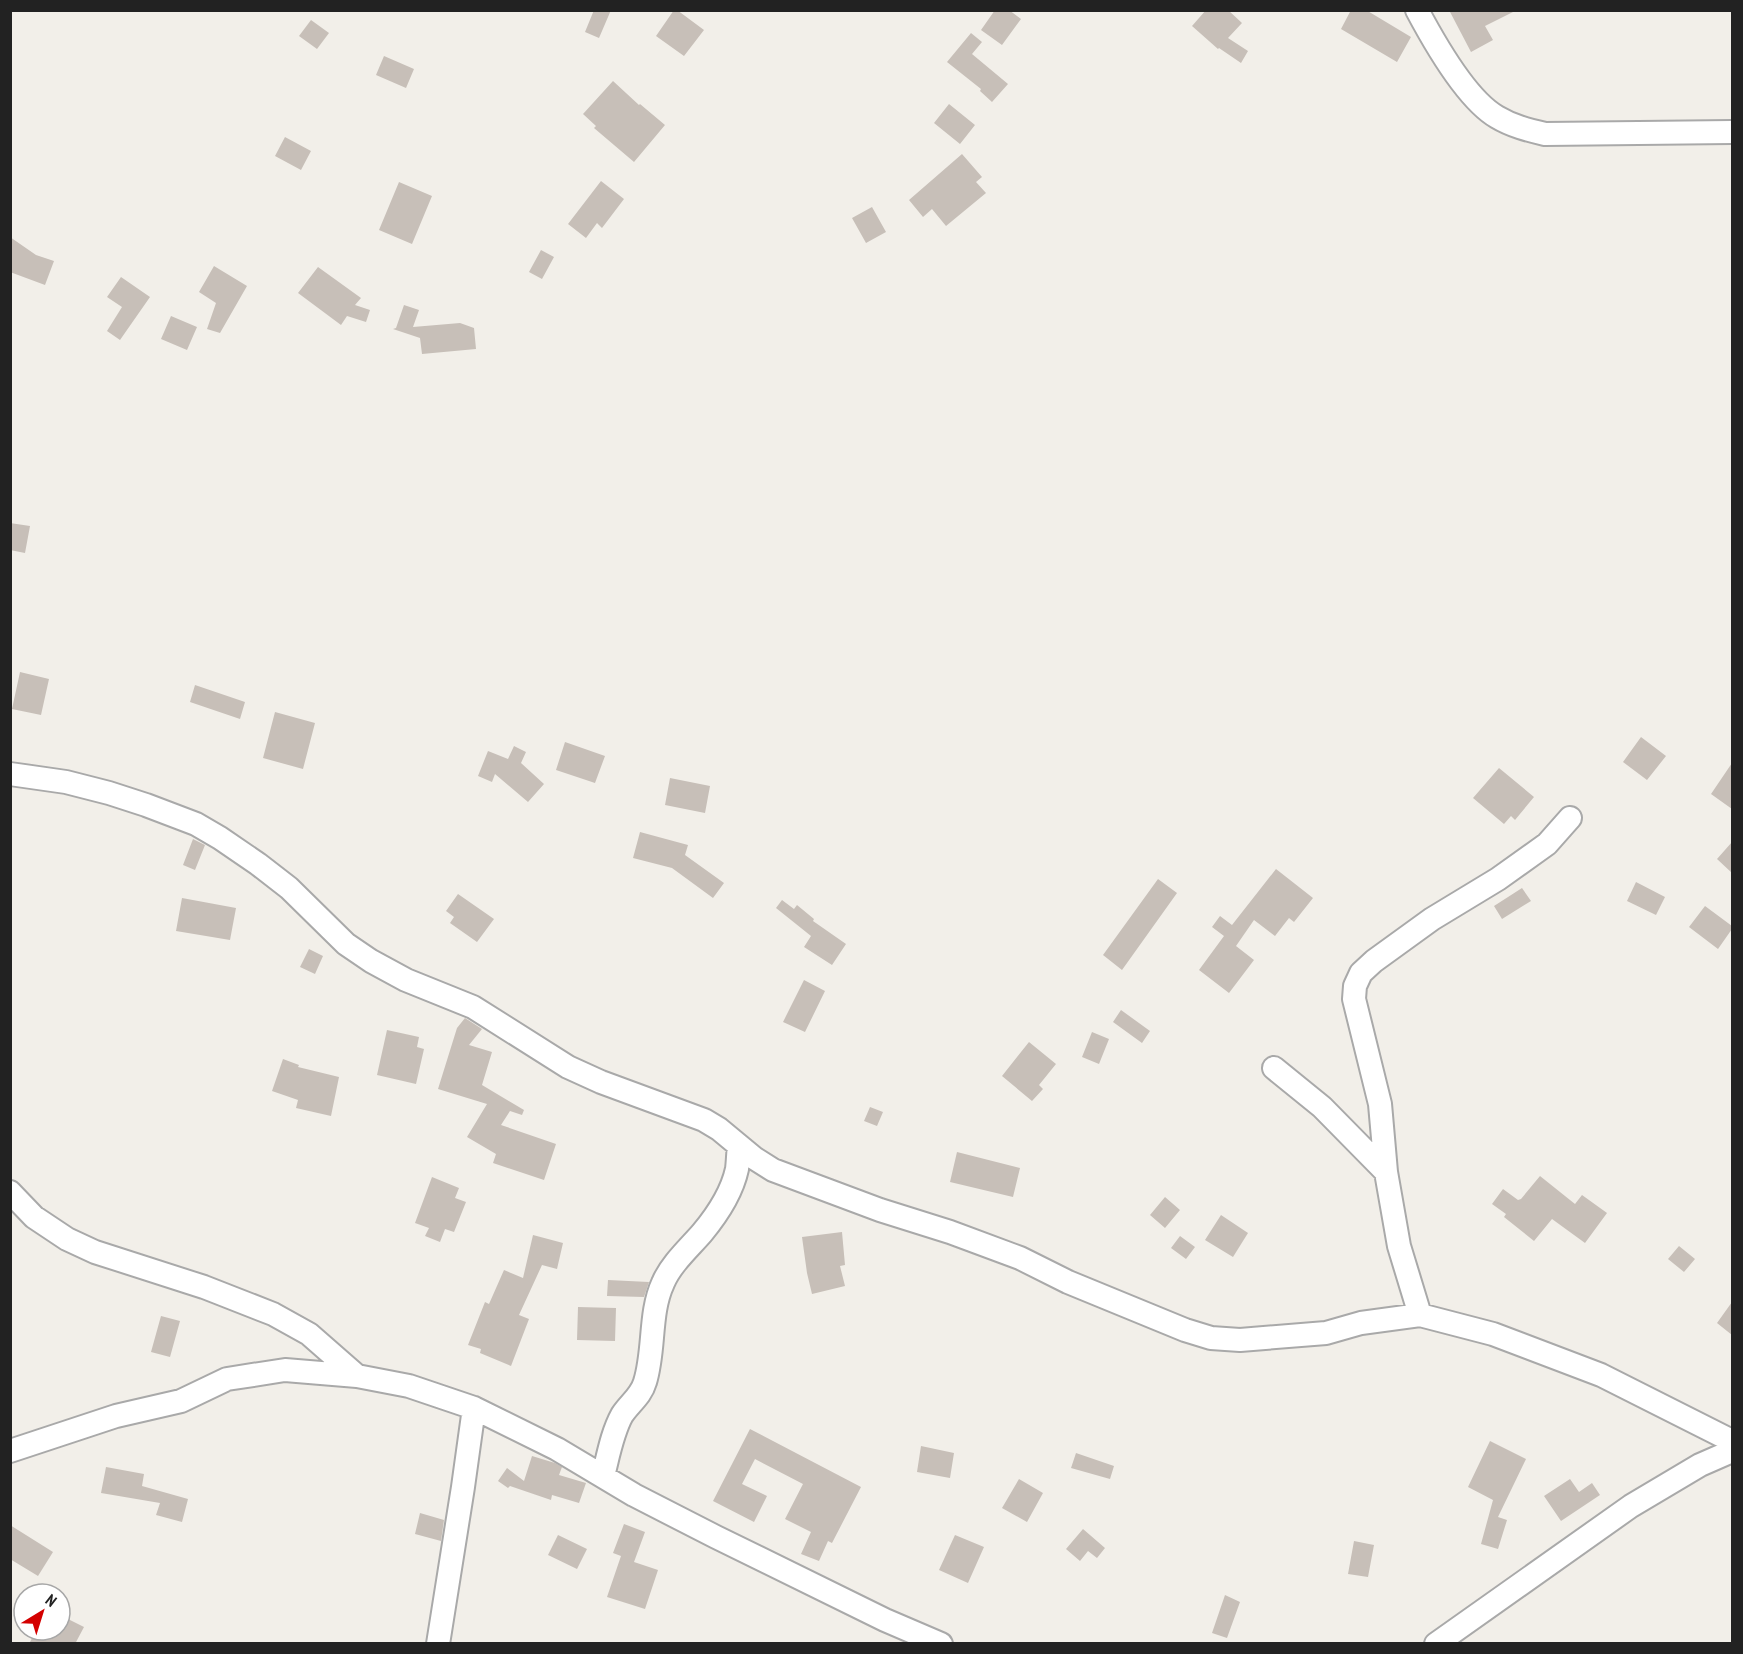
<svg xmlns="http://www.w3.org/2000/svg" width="1743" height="1654" viewBox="0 0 1743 1654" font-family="'PT Sans Narrow',sans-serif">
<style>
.building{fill:#c7bfb8}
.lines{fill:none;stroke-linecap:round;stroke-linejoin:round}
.minor-casing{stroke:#a9a9a9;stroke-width:26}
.minor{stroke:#fff;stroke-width:22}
</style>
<rect width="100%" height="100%" fill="#f2efe9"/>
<path class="building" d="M594 10H611L599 38 585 32Z
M674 10H677L704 30 684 56 656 36Z
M995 10H1009L1021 19 1002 45 981 30Z
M1206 10H1228L1242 23 1228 38 1248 51 1241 63 1219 48 1218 49 1192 26Z
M1351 10H1366L1411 37 1397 62 1341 29Z
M1449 10H1517L1485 26 1493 40 1471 52Z
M311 20 329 33 317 49 299 36Z
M971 33 982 42 972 54 1008 84 992 102 980 91 981 89 947 62Z
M384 56 414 69 406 88 376 75Z
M613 81 639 105 640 104 665 125 634 162 594 128 596 126 583 114Z
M949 104 975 125 960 144 934 123Z
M285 137 311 151 301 170 275 156Z
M962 154 982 177 976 182 986 193 946 226 932 209 923 217 909 200Z
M601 181 624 199 602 228 597 223 586 238 568 224Z
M399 182 432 196 412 244 379 230Z
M872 207 886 232 866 243 852 218Z
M10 237 36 255 54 261 45 285 10 272Z
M541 250 554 257 542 279 529 272Z
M214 266 247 286 220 333 207 329 216 303 199 292Z
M318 267 361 298 355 305 370 310 366 322 347 316 341 325 298 293Z
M121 277 150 297 120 340 107 331 122 307 107 297Z
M404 305 419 310 413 327 460 323 474 328 476 349 422 354 420 338 393 329 396 328Z
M171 316 197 327 187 350 161 339Z
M10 523 30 526 25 553 10 550Z
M20 672 49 679 41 715 12 709Z
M195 685 245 702 240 719 190 702Z
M275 712 315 723 303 769 263 758Z
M1641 737 1666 756 1647 780 1623 762Z
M565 742 605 756 595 783 556 770Z
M514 746 526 752 521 763 544 784 528 802 495 774 492 782 478 776 488 751 508 759Z
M1732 763V809L1711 794Z
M1499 768 1534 797 1515 820 1511 816 1504 824 1473 798Z
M670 778 710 786 705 813 665 805Z
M640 832 688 845 685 855 724 883 713 898 672 868 633 858Z
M193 839 205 845 195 870 183 865Z
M1732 842V873L1717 859Z
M1276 869 1313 898 1294 922 1289 918 1275 936 1254 920 1236 946 1254 960 1229 993 1199 970 1224 936 1212 927 1220 916 1232 925Z
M1158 879 1177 893 1122 970 1103 955Z
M1636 882 1665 897 1656 915 1627 901Z
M1522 888 1531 901 1502 919 1494 906Z
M458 894 494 919 477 942 450 923 454 917 446 911Z
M182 898 236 908 230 940 176 931Z
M782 900 794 909 797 905 814 919 813 921 846 944 832 965 804 947 811 936 776 908Z
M1705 906 1732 926V929L1718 949 1689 927Z
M309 949 323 956 315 974 300 967Z
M804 980 825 991 805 1032 783 1022Z
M1121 1010 1150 1031 1142 1043 1113 1022Z
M465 1018 482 1029 469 1045 492 1052 482 1085 524 1110 522 1115 510 1111 501 1125 556 1144 544 1180 493 1163 496 1154 467 1137 487 1104 438 1089 457 1028Z
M387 1030 419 1037 417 1047 424 1049 416 1084 377 1075Z
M1092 1032 1109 1039 1099 1064 1082 1057Z
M1029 1042 1056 1064 1039 1085 1043 1089 1032 1101 1002 1076Z
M283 1059 299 1065 298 1067 339 1077 331 1116 296 1108 298 1100 272 1091Z
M870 1107 883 1112 877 1126 864 1121Z
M957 1152 1020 1168 1013 1197 950 1182Z
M1540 1176 1575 1204 1582 1195 1607 1213 1585 1243 1552 1219 1534 1241 1504 1217 1506 1214 1492 1204 1503 1189 1518 1200 1521 1199Z
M432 1177 459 1188 455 1198 466 1202 454 1232 445 1229 440 1242 425 1236 429 1228 415 1223Z
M1165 1197 1180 1210 1165 1228 1150 1215Z
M1221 1215 1248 1233 1233 1257 1205 1240Z
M842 1232 845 1265 840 1266 845 1286 812 1294 807 1273 802 1237Z
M533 1235 563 1243 557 1269 542 1265 519 1315 529 1319 511 1366 480 1353 481 1349 468 1345 485 1302 489 1304 504 1270 523 1278Z
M1180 1236 1195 1247 1186 1259 1171 1248Z
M1679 1246 1695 1259 1684 1272 1668 1259Z
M608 1280 649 1282 644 1297 607 1296Z
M1732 1302V1335L1717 1323Z
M578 1307 616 1308 615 1341 577 1340Z
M161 1316 180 1321 170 1357 151 1352Z
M750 1429 861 1487 832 1543 828 1541 819 1561 801 1554 811 1532 785 1519 803 1484 755 1459 742 1484 767 1496 754 1522 713 1501Z
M1490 1441 1526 1459 1498 1517 1507 1520 1498 1549 1481 1544 1493 1500 1468 1487Z
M921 1446 954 1453 950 1478 917 1472Z
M1076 1453 1114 1466 1110 1479 1071 1468Z
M532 1456 555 1463 562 1467 559 1475 586 1483 579 1503 552 1495 551 1500 510 1486 508 1488 498 1481 507 1468 524 1481Z
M106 1467 144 1474 142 1486 188 1499 182 1522 156 1515 160 1503 101 1493Z
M1019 1479 1043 1493 1027 1522 1002 1508Z
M1570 1479 1579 1492 1592 1483 1600 1495 1561 1521 1544 1496Z
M420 1513 444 1520 441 1541 415 1534Z
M624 1524 645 1532 634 1562 658 1570 645 1609 607 1597 621 1556 613 1553Z
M10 1525 53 1552 38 1576 10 1559Z
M1083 1529 1105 1548 1097 1558 1088 1551 1080 1561 1066 1549Z
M558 1535 587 1549 577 1569 548 1555Z
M955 1535 984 1547 968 1583 939 1570Z
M1354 1541 1374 1545 1368 1577 1348 1574Z
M1225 1595 1240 1602 1227 1638 1212 1633Z
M60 1615 84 1627 75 1644H29L36 1630H60Z"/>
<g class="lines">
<g class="minor-casing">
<path id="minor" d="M1417 10C1434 42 1466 99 1497 117 1512 126 1528 130 1545 134L1732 132
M10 774 66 782 109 793 146 805 196 824 220 838 258 864 289 888 346 944 371 961 406 980 473 1007 568 1067 601 1082 704 1120 719 1129 754 1158 773 1170 880 1210 950 1232 1020 1258 1068 1282 1185 1330 1211 1338 1240 1340 1326 1333 1361 1323 1420 1315 1493 1334 1601 1375 1732 1441
M1274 1068 1322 1107 1386 1172
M10 1192 34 1217 67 1239 95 1252 204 1287 273 1314 309 1334 357 1376
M1420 1315 1399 1246 1386 1172 1380 1104 1354 999 1355 986 1361 973 1374 961 1432 919 1498 879 1547 844 1570 818
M10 1451 116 1416 181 1401 227 1379 285 1370 357 1376 409 1386 474 1408 557 1449 634 1495 716 1537 885 1620 941 1644
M603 1476C608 1457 612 1433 622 1415 630 1403 641 1396 645 1382 655 1350 649 1313 663 1283 671 1264 689 1248 702 1233 717 1215 732 1192 737 1169 738 1161 738 1153 739 1146
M438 1644 463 1487 474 1408
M1436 1644 1631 1506 1700 1465 1732 1451"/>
</g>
<use href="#minor" class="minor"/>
</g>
<rect width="1743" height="1654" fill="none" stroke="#222222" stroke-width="24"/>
<g transform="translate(42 1612) rotate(38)"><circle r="28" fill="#ffffff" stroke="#a7a7a7" stroke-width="1.5"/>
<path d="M0-4.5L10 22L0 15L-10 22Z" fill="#d40000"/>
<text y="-9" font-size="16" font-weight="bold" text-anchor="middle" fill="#222222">N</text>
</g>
</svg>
